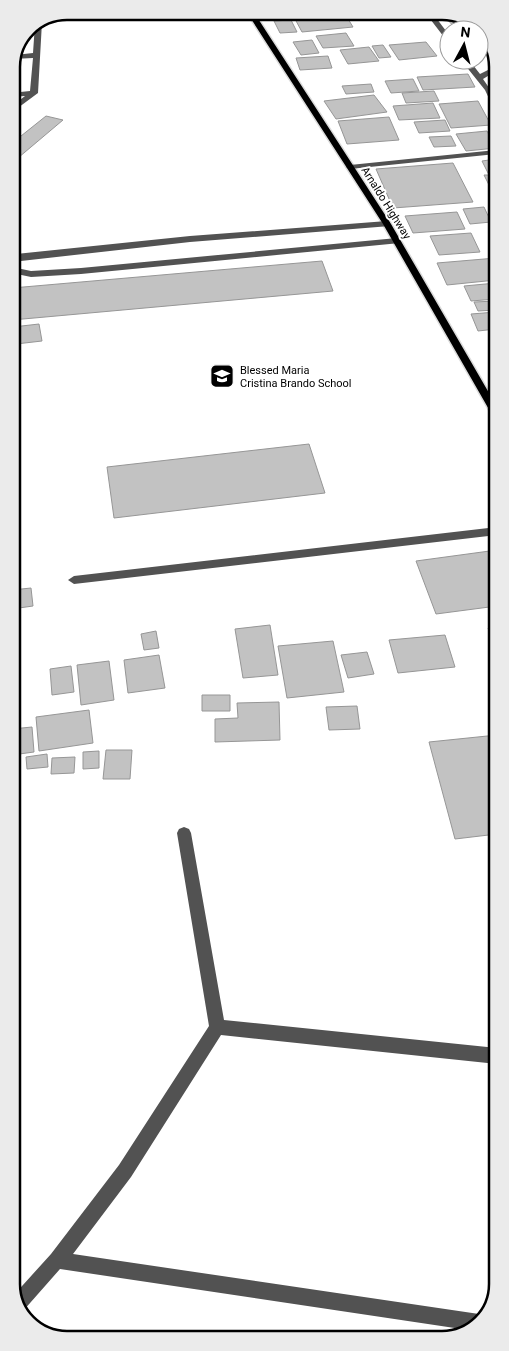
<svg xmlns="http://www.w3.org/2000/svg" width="509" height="1351" viewBox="0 0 509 1351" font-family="Roboto,sans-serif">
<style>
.building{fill:#c2c2c2;stroke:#969696}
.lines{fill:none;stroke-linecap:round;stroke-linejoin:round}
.major-casing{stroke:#dbdbdb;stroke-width:3}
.minor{fill:#525252;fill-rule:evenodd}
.major{fill:#000;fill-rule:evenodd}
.labels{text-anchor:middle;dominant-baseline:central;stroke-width:4;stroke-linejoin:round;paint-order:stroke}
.far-street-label{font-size:11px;fill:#000;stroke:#fff}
.far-poi-label{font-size:11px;fill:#000;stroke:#fff;text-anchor:start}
.rim{fill:none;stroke:#000;stroke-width:2.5}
</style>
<rect width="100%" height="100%" fill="#fff"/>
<path class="building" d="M162 11H221L222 12 164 17Z
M345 14 353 27 302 32 295 19Z
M458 16 476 23 480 28 457 30 445 17Z
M291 20 297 32 280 33 274 21Z
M480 29 492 46 479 48V30H475Z
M346 33 354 46 323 48 316 36Z
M312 40 319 53 301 55 293 42Z
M426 42 437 56 399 60 389 45Z
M383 45 391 57 379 58 372 46Z
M369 47 379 61 348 64 340 50Z
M328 56 332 68 300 70 296 58Z
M17 64 19 75 11 76V65Z
M468 74 475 87 423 90 417 77Z
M413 79 419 91 391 93 385 81Z
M371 84 374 92 346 94 342 86Z
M434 91 439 101 406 103 402 93Z
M374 95 387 112 336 119 324 101Z
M478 101 491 125 451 128 439 104Z
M433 103 440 118 399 120 393 106Z
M46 116 63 120 12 163 11 144Z
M389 117 399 140 347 144 338 121Z
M445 120 450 131 419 133 414 122Z
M487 131 496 148 466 151 456 134Z
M451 136 456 146 434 147 429 137Z
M496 159V175H489L482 161Z
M453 163 473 202 393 208 376 169Z
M484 175H496V184L489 185Z
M484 207 491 222 470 224 463 209Z
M457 212 465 229 413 233 405 216Z
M471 233 480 252 439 255 430 236Z
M496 258V280L447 285 437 263Z
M322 261 333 291 12 320V288Z
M496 283V299L471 301 464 286Z
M496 301V310L478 311 474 302Z
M496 312V329L478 331 471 314Z
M39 324 42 341 16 344 13 327Z
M309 444 325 493 114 518 107 467Z
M497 550V606L436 614 416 561Z
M31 588 33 606 12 609V590Z
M270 625 278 675 243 678 235 629Z
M497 627V650L488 628Z
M156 631 159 648 144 650 141 634Z
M445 635 455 667 398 673 389 640Z
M333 641 344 692 287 698 278 646Z
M367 652 374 674 348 678 341 655Z
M159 655 165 688 128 693 124 660Z
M12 657 17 709 12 710Z
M109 661 114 700 81 705 77 665Z
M71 666 74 692 52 695 50 669Z
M202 695H230V711H202Z
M279 702 280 740 215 742V719L238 718 237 703Z
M357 706 360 729 329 730 326 707Z
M89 710 93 743 39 751 36 717Z
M32 727 34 752 12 755V729Z
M497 735V834L455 839 429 742Z
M106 750H132L130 779H103Z
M99 751V768L83 769V752Z
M47 754 48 767 27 769 26 757Z
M75 757 74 773 51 774 52 758Z"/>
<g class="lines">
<g class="major-casing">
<path id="major" d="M246 11H253L391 224 496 405V416L491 413 383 224Z"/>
</g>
<path class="minor" d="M424 11H431L449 35V42L447 41Z
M42 22 38 93 11 113V107L25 96 11 97V93L30 91 33 58 13 59 15 55 33 53 35 24Z
M461 60H469L480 74 496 66V71L483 79 496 98V107H493L485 90Z
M496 150V154L350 169 346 167 350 165Z
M387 221 390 222V226L190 242 12 262V256L16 254 190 236Z
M397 238 401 241 400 243 81 274 31 277 12 273V267L31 271 81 268Z
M497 527V535L74 584 68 580 74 576Z
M184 827 189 829 191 833 224 1020 497 1048V1064L221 1035 131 1177 73 1254 479 1314 485 1317 486 1318 468 1330 60 1269 23 1311 22 1312 13 1296 51 1254 119 1165 209 1026 177 833 179 829Z"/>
<use href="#major" class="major"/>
</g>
<defs>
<g id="school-square" transform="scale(1.25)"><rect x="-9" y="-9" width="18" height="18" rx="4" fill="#000" stroke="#fff"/><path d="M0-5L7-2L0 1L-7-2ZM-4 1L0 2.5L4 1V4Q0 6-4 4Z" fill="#fff"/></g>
</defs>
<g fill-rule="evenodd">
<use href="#school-square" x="222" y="376"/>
</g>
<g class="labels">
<g class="far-street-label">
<text transform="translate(386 203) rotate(58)">Arnaldo Highway</text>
</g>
<g class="far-poi-label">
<text x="240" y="370">Blessed Maria<tspan x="240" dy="13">Cristina Brando School</tspan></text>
</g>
</g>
<path d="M0 0H509V1351H0ZM67 20H442A47 47 0 0 1 489 67V1284A47 47 0 0 1 442 1331H67A47 47 0 0 1 20 1284V67A47 47 0 0 1 67 20Z" fill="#ebebeb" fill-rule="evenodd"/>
<path class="rim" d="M67 20H442A47 47 0 0 1 489 67V1284A47 47 0 0 1 442 1331H67A47 47 0 0 1 20 1284V67A47 47 0 0 1 67 20Z"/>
<g transform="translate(464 45) rotate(7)"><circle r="24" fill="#ffffff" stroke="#999999"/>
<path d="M0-4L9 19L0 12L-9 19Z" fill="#000000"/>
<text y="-8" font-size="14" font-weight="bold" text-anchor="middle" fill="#000000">N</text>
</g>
</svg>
